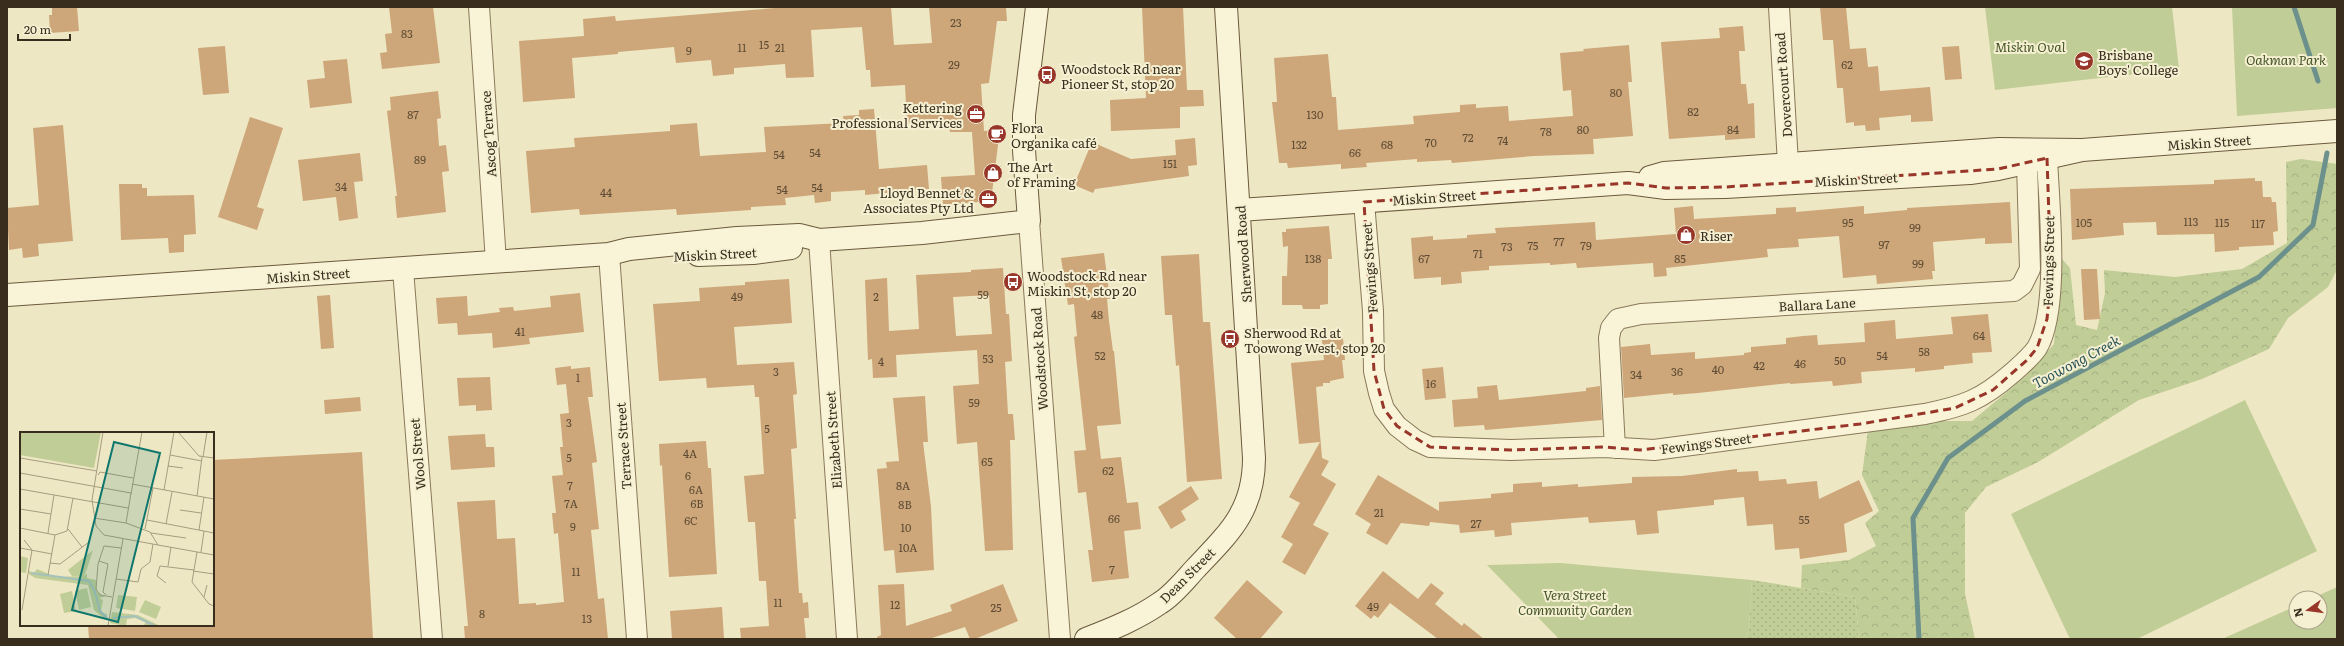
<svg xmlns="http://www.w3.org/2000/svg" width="2344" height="646" viewBox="0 0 2344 646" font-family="Literata,serif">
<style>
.grass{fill:url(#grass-dots)}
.forest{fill:url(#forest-crowns)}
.green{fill:#c0cd97}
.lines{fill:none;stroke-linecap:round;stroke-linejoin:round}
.stream{stroke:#6c908b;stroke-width:5}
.building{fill:#cda679;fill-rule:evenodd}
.street-casing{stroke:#89795a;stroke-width:22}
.secondary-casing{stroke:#6b5a3d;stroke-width:24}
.street{stroke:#f9f3d7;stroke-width:20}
.secondary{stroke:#f9f3d7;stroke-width:22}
.marked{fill:none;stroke:#983629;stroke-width:3;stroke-dasharray:8 5;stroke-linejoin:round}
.labels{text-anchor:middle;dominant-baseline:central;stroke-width:4;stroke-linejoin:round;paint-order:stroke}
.number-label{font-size:11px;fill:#5e4c35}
.park-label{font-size:13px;font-style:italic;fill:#435524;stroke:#f6f0d3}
.poi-label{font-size:13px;fill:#392e1e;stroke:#f6f0d3;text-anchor:start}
.street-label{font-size:13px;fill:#392e1e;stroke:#f6f0d3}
.water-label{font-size:14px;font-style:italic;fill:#2d5659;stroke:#f6f0d3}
.inset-river{fill:none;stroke:#a5c1bc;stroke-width:2}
.inset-road{fill:none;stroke:#a69d81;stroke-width:1}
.view{fill:#0f766e;fill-opacity:0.15;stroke:#0f766e;stroke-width:2}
.inset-edge{fill:none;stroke:#392e1e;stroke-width:2}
</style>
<defs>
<pattern id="grass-dots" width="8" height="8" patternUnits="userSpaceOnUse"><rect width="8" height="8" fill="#c0cd97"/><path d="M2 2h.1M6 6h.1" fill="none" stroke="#a6b082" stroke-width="1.8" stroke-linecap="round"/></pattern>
<pattern id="forest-crowns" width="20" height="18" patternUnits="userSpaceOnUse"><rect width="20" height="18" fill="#c0cd97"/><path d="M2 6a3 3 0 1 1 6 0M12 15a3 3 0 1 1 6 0" fill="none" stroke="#a6b082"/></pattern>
</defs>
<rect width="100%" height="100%" fill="#eee7c3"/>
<path class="grass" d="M1752 580 1855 597 1859 639H1745L1749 629Z"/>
<path class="forest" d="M2301 159 2337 164V270L2328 287 2288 318 2269 349 2202 379 2139 400 2038 462 1986 487 1965 513V594L1975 639H1859L1855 597 1801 588 1802 565 1849 560 1876 546 1865 523 1879 511 1862 475 1868 430 1930 421H1972L2027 375 2054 344 2061 258 2070 268 2076 325 2097 330 2105 293 2104 270 2175 277 2242 269 2287 243 2286 162Z"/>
<path class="green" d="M1985 7H2172L2179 69 1995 90Z
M2232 7H2337V108L2237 116Z
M2245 400 2317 551 2137 639H2070L2011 514Z
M1560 563 1752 580 1749 629 1745 639H1559L1487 565Z
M2337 587V639H2222L2296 606V622H2320V598H2313Z"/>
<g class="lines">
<path class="stream" d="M2294 7 2318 81
M1919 639 1913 518 1948 458 2025 401 2259 277 2313 225 2327 153"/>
</g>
<path class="building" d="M52 7H77L79 31 50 33 49 15H52Z
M389 7H433L440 63 382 69 380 53 387 52 385 34 392 33Z
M788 7H891L894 45 932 43 929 7H1006L1007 21H997L989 83 981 84 984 131 1000 129 991 201 943 205 941 177 975 175 972 132H950L948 120 907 123 905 85 871 87 870 70H866L862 27 811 30 814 77 786 78 785 64 734 68V74L713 76 711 60 676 63 674 47 618 52V54L572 58 575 98 523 102 519 41 584 36 583 19 615 16 616 21Z
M1142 7H1183L1187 90H1203L1204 106 1180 107V128L1111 131 1110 100 1146 98Z
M1820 7H1846L1850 49 1866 48 1868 67 1878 66 1880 91 1930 87 1933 121 1911 122V115L1879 118 1880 130 1866 131 1865 125 1854 126V122L1846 123 1843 88H1837L1833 40H1823Z
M1743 26 1745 51H1739L1741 84H1746L1748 104 1754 103 1755 138 1725 140V135L1669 139 1661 42 1720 38 1719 28Z
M1629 45 1632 82H1628L1633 136 1593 139 1594 154 1534 156 1452 163 1451 160 1417 162V159L1366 163 1367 167 1341 169V164L1288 168 1287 163H1279L1272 102H1277L1274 58 1328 54 1332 97H1336L1338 130 1414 124 1413 116 1460 112V105L1476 104V108L1508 106 1509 121 1573 116 1571 90 1563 91 1560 53 1584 51 1583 49Z
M225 46 229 93 203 95 198 48Z
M1959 46 1962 79 1945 80 1942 47Z
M347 59 352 103 310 108 307 80 325 78 323 61Z
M438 91 441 118 437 119 439 146 446 145 449 171 442 172 446 212 397 218 395 196H397L387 111 391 110 390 97Z
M874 109 879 169 927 165 929 189 865 195V190L831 192V201L815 203 814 195 785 198 786 205 751 207V210L677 215 676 209 580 215 579 209 531 213 526 151 575 147 574 138 670 131V125L697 123 700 156 766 152 764 127 844 123 843 116 859 115V110Z
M250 117 283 128 257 207 264 209 257 230 218 217Z
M63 125 73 241 38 244 39 256 23 258 22 248 9 250 7 208 39 205 33 128Z
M1195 138 1197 165 1188 166 1189 176 1095 189 1093 193 1074 185 1092 142 1131 159 1176 155 1175 140Z
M360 153 363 181 354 182 358 218 339 221 336 197 303 201 298 160Z
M2255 178V181H2262L2263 197H2271L2272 202H2276L2278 231 2273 232 2274 245 2239 247V250L2215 252 2214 234 2157 235 2156 222 2123 223 2124 235 2072 240 2070 189 2214 184V180Z
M119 184H142V188H147V196L194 195 196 234 184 235V252L169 253 168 238 121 240Z
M2010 202 2012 243 1985 244V238L1933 242 1935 271H1932L1933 279 1877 284 1876 275 1843 278 1839 236 1798 239 1799 247 1767 249 1768 257 1666 268 1667 276 1654 277 1653 263 1577 268 1576 263 1550 265V263L1489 266V270L1461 272 1462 283 1441 285V277L1414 279 1411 238 1433 236V240L1467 238V235L1496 233 1495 228 1595 222 1596 240 1676 234 1674 208 1693 206 1694 219 1776 214V208L1796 207V212L1864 206V214L1907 210V208Z
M1329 226 1332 259H1328V304L1320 305V309H1303L1302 305H1282V276H1287L1288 246 1283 247 1282 232H1286V229Z
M1104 253 1110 299H1107L1109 321 1113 351H1114L1121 424 1097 426 1101 459 1121 457 1127 503 1138 502 1141 529 1124 531 1129 578 1092 582 1088 550H1093L1086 492 1078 493 1074 451 1086 450 1074 337 1077 336 1074 304 1068 305 1061 258Z
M1199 254 1203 322H1210L1222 479 1187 482 1179 365 1176 366 1172 315H1165L1161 256Z
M1003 268 1006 314H1009L1012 361 1005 362 1008 414H1013L1015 440H1010L1013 550 985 551 977 442 957 444 953 386 979 384 977 350 896 355 897 377 873 378 872 359 868 360 865 280 887 278 889 331 919 329 916 275 971 272V270ZM989 295 992 334 956 336 953 297Z
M2081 269H2097L2100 319 2084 320Z
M789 279 792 323 734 327 737 365 794 362 797 394 793 395 797 448 791 449 796 519H794L799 593H802L803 603 808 602 809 618H804L806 639H741L740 628 769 626 766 581H759L755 522H748L744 476 764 474 759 397H755L754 385 707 388 706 378 659 381 653 304 700 301 699 288 745 285V282Z
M580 293 584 332 529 338 530 344 493 348 492 333 458 335 457 323 438 324 436 298 467 296 468 316 500 312 499 308 513 307 514 311 551 307 550 296Z
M330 295 334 348 321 349 317 296Z
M1988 314 1992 352 1972 353 1973 363 1944 366V369L1915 372V368L1861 372 1862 383 1833 386 1832 381 1790 384V383L1698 393 1673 395V393L1624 398 1621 347 1650 344 1651 355 1695 352V359L1744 355V353L1751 352V347L1786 344V338L1803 336 1817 335 1818 345 1865 342 1864 323 1895 320 1896 339 1953 334 1951 317Z
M1343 338 1345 360H1342L1344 378 1330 381V383H1323V386L1316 387 1322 458 1329 461 1321 475 1336 484 1313 525 1329 533 1305 575 1282 562 1293 544 1281 537 1300 503 1289 497 1320 442 1299 444 1291 363 1324 360 1322 340Z
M571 366V369L590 367 593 397H588L597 462 592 463 599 529 591 530 598 599 604 598 608 639H465L464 626H468L457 502 495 500 497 539 515 538 519 604 536 603V605L564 602 558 533 554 534 552 513H556L552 476 563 475 560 447H563L560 414 569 413 566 384 557 385 555 368Z
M1443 367 1446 398 1425 400 1422 369Z
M490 377 492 410 476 411V405L459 406 457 378Z
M1497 385 1499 400 1586 391V388L1600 386 1602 420 1485 430 1484 425 1454 427 1452 400 1478 398 1477 387Z
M925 396 928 442H923L931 507 934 570 896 573 894 550 884 551 877 469 887 468 886 462 899 461 893 398Z
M360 397 361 411 325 414 324 400Z
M485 434 486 447H494L495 467 451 470 448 436Z
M706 441 708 468H711L717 574 669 577 662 465 660 466 659 444Z
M362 452 373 639H89L88 625H213V460Z
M1737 469V472L1758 471 1759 481 1786 479 1787 484 1817 481 1819 499 1859 480 1873 511 1844 524 1847 552 1800 559 1799 548 1775 550 1773 524 1747 526 1744 497 1714 500V505L1657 511 1659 533 1637 535 1635 520 1589 523 1588 517 1511 523 1512 535 1495 537 1494 530 1460 533 1459 525 1430 522 1429 526 1401 523 1387 545 1366 533 1371 524 1355 514 1378 475 1439 511V502L1491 498V494L1513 492V484L1542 482V487L1578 484V487L1632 483V477L1682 476Z
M1191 486 1199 499 1181 511 1186 520 1171 529 1158 507Z
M1383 571 1418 599 1431 583 1444 593 1435 604 1462 626 1464 623 1484 639H1438L1390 603 1378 618 1374 615 1371 619 1355 606Z
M1247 580 1283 612 1260 639H1237L1214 618Z
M904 584 906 626 952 611 950 605 1003 584 1018 621 975 639H970L965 627 929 639H877V637L881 635 878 585Z
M722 607 724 639H672L670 611Z"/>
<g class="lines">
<g class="street-casing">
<path id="street" d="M479 7 496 262
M1779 7 1788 164
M1364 202 1373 311 1374 371 1379 393 1384 409 1397 426 1415 440 1430 447 1511 450 1604 447 1654 450 1925 414C1964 406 1981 400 2011 374 2020 366 2030 358 2037 348 2060 309 2049 205 2047 158
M1029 221 1060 639
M819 240 847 639
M609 254 637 639
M403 269 432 639
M1615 448 1609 338 1611 328 1618 319 1641 314 2014 291 2022 285 2030 269 2027 163"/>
</g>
<g class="secondary-casing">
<path id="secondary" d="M1650 177 1664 173 1999 149 2082 150 2337 131
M1240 210 1628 183 1666 188 1725 187 1970 173 1998 169 2082 150
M698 255 753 253 791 248
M7 295 609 254 629 249 737 238 799 235 819 240 922 233 1029 221 1024 150V115L1037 7
M1086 639C1112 629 1137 619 1160 603 1173 595 1184 581 1195 569 1229 533 1254 511 1254 458L1226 7"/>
</g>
<use href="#street" class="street"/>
<use href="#secondary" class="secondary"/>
</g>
<path class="marked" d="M2047 158 2051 278 2047 319 2037 348 2027 360 1993 390 1955 408 1860 424 1640 450 1604 447 1511 450 1430 447 1397 426 1384 409 1374 371 1364 202 1628 183 1666 188 1725 187 1998 169Z"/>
<defs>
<g id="school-disc" transform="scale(1)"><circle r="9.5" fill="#983629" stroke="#f6f0d3"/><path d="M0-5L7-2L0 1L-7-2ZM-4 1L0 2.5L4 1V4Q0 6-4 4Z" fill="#fff"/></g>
<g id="bus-disc" transform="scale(1)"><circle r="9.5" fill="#983629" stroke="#f6f0d3"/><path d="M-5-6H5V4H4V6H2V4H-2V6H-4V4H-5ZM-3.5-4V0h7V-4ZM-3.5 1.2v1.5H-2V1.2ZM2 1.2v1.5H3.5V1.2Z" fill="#fff"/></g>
<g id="office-disc" transform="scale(1)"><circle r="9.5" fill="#983629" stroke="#f6f0d3"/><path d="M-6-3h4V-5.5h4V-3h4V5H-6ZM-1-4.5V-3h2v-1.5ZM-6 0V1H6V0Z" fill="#fff"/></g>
<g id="cafe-disc" transform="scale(1)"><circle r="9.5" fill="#983629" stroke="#f6f0d3"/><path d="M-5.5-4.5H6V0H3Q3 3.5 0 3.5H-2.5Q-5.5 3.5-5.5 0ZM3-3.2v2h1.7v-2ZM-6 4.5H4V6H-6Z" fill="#fff"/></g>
<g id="shop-disc" transform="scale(1)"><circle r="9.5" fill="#983629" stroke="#f6f0d3"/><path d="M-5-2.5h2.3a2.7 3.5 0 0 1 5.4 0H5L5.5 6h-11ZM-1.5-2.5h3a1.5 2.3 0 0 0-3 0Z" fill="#fff"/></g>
</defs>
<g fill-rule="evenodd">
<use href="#school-disc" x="2084" y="61"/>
<use href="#bus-disc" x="1047" y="75"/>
<use href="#office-disc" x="976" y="114"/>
<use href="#cafe-disc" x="997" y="134"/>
<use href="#shop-disc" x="993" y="173"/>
<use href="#office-disc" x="988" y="199"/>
<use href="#shop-disc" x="1686" y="235"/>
<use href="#bus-disc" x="1013" y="282"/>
<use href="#bus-disc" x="1230" y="339"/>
</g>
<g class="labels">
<g class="number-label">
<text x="956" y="22">23</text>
<text x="407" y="33">83</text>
<text x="764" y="44">15</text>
<text x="742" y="47">11</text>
<text x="780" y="47">21</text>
<text x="689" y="50">9</text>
<text x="954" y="64">29</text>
<text x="1847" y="64">62</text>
<text x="1616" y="92">80</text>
<text x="1693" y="111">82</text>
<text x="413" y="114">87</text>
<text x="1315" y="114">130</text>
<text x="1583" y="129">80</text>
<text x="1733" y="129">84</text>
<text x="1546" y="131">78</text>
<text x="1468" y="137">72</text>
<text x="1503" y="140">74</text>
<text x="1431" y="142">70</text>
<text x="1299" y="144">132</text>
<text x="1387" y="144">68</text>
<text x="815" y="152">54</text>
<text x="1355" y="152">66</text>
<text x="779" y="154">54</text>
<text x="420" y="159">89</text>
<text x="1170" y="163">151</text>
<text x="341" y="186">34</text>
<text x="817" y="187">54</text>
<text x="782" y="189">54</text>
<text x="606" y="192">44</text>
<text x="2191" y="221">113</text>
<text x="1848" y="222">95</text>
<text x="2084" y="222">105</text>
<text x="2222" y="222">115</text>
<text x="2258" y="223">117</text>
<text x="1915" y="227">99</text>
<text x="1559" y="241">77</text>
<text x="1884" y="244">97</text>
<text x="1533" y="245">75</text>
<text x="1586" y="245">79</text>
<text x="1507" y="246">73</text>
<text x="1478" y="253">71</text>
<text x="1313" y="258">138</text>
<text x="1424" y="258">67</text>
<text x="1680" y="258">85</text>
<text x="1918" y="263">99</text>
<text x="983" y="294">59</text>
<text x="737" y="296">49</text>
<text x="876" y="296">2</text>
<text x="1097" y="314">48</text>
<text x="520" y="331">41</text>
<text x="1979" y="335">64</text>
<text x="1924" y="351">58</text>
<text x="1100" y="355">52</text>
<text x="1882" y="355">54</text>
<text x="988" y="358">53</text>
<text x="1840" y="360">50</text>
<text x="881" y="361">4</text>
<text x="1800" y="363">46</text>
<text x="1759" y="365">42</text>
<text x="1718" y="369">40</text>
<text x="776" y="371">3</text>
<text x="1677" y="371">36</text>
<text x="1636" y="374">34</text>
<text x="578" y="377">1</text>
<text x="1431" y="383">16</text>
<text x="974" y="402">59</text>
<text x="569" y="422">3</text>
<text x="767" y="428">5</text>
<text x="690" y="453">4A</text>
<text x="569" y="457">5</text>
<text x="987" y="461">65</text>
<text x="1108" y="470">62</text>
<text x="688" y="475">6</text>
<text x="570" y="485">7</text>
<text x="903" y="485">8A</text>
<text x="696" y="489">6A</text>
<text x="571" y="503">7A</text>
<text x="697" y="503">6B</text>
<text x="905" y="504">8B</text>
<text x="1379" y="512">21</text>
<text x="1114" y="518">66</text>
<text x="1804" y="519">55</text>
<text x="691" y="520">6C</text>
<text x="1476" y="523">27</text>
<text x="573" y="526">9</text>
<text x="906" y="527">10</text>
<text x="908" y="547">10A</text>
<text x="1112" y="569">7</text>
<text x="576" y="571">11</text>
<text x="778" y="602">11</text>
<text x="895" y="604">12</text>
<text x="1373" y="606">49</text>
<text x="996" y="607">25</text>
<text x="482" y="613">8</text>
<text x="587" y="618">13</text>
</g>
<g class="park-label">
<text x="2030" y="46">Miskin Oval</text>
<text x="2286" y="59">Oakman Park</text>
<text x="1575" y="594">Vera Street<tspan x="1575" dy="15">Community Garden</tspan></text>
</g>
<g class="poi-label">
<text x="2098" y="54">Brisbane<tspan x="2098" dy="15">Boys' College</tspan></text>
<text x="1061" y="68">Woodstock Rd near<tspan x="1061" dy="15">Pioneer St, stop 20</tspan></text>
<text x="962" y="107" text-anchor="end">Kettering<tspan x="962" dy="15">Professional Services</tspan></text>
<text x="1011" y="127">Flora<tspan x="1011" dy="15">Organika café</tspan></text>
<text x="1007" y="166">The Art<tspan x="1007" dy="15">of Framing</tspan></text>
<text x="974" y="192" text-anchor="end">Lloyd Bennet &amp;<tspan x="974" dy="15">Associates Pty Ltd</tspan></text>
<text x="1700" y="235">Riser</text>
<text x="1027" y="275">Woodstock Rd near<tspan x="1027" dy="15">Miskin St, stop 20</tspan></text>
<text x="1244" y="332">Sherwood Rd at<tspan x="1244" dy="15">Toowong West, stop 20</tspan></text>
</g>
<g class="street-label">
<text transform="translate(1783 85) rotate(-94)">Dovercourt Road</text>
<text transform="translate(488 134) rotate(-94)">Ascog Terrace</text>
<text transform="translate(2209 142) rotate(-4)">Miskin Street</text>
<text transform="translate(1856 179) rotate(-3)">Miskin Street</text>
<text transform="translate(1434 197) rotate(-4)">Miskin Street</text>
<text transform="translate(715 254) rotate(-3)">Miskin Street</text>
<text transform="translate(1243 254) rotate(-94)">Sherwood Road</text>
<text transform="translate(2048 261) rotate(-89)">Fewings Street</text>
<text transform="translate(1369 268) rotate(-94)">Fewings Street</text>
<text transform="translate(308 275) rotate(-4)">Miskin Street</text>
<text transform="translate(1817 304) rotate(-3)">Ballara Lane</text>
<text transform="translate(1039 359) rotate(-94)">Woodstock Road</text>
<text transform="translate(833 440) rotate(-94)">Elizabeth Street</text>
<text transform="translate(1706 443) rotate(-7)">Fewings Street</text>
<text transform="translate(623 446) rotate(-94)">Terrace Street</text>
<text transform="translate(417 454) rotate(-95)">Wool Street</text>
<text transform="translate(1187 575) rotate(-45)">Dean Street</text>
</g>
<g class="water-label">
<text transform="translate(2076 361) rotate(-28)">Toowong Creek</text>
</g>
</g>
<g transform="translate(20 432)">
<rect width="194" height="194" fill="#eee7c3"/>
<path d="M58 130 67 137 64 144H52L48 138Z" fill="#c0cd97"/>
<path d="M17 137 36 145 64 144 67 141V146L76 148 77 160 85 165 79 166 83 168 81 178 82 181 87 182 86 188 74 178 68 153 15 146 9 142V139L14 141Z" fill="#c0cd97"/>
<path d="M0 0H81L74 36 0 23ZM73 118 67 137 64 136 58 130ZM0 124 8 126 6 141 0 140ZM67 156 71 175 59 178 55 159ZM52 159 56 179 44 181 40 162ZM98 163 117 165 115 179 96 176ZM125 168 141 175 136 187 119 180ZM92 180 118 183 140 194H123L126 190 115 186 107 187 106 194 90 191Z" fill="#c0cd97"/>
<path class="inset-river" d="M11 141 69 149 75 160 80 179 87 186M93 186 115 184 135 194"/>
<path class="inset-road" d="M83 0 72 68 76 94 84 103 138 113M158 0 179 24 194 26M150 23 182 29M183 25 187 0M0 26 77 39M148 34 163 36M0 41 111 61M78 43 80 40 113 46M112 52 194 67M0 57 108 76M144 58 154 0M111 61 106 91 130 100 138 113 194 123M111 62 122 0M177 64 182 25M0 77 31 82M160 78 181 81M74 86 106 91M127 88 194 101M146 92 152 60M0 96 35 103 47 99 53 66M48 97 62 115M125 97 133 56M179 98 184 65M28 101 34 63M131 101 166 106M0 116 32 122M177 120 172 150 189 172 194 174M181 120 184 99M79 129 88 132 83 160 86 163M30 131 40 132 69 110M148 134 151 115M173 139 194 142M28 143 35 103M96 147 118 150 121 137 130 130 133 112M146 151 137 144 140 134 174 138M92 165 80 163 76 157 78 132 84 114 101 116M184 165 187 153M2 178 12 118 4 108M88 194 103 107"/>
<path class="view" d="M94 10 140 21 98 190 52 178Z"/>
<rect width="194" height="194" class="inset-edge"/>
</g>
<rect width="2344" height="646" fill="none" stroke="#392e1e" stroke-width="16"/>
<g transform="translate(2308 610) rotate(256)"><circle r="19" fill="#f6f0d3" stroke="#aaa28b"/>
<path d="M0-3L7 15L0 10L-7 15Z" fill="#983629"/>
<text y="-6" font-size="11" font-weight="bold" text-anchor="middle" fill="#392e1e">N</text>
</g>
<path d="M18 34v6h52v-6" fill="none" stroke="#392e1e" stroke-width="2"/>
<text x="24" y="34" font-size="12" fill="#392e1e" stroke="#f6f0d3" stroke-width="3" paint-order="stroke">20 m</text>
</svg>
